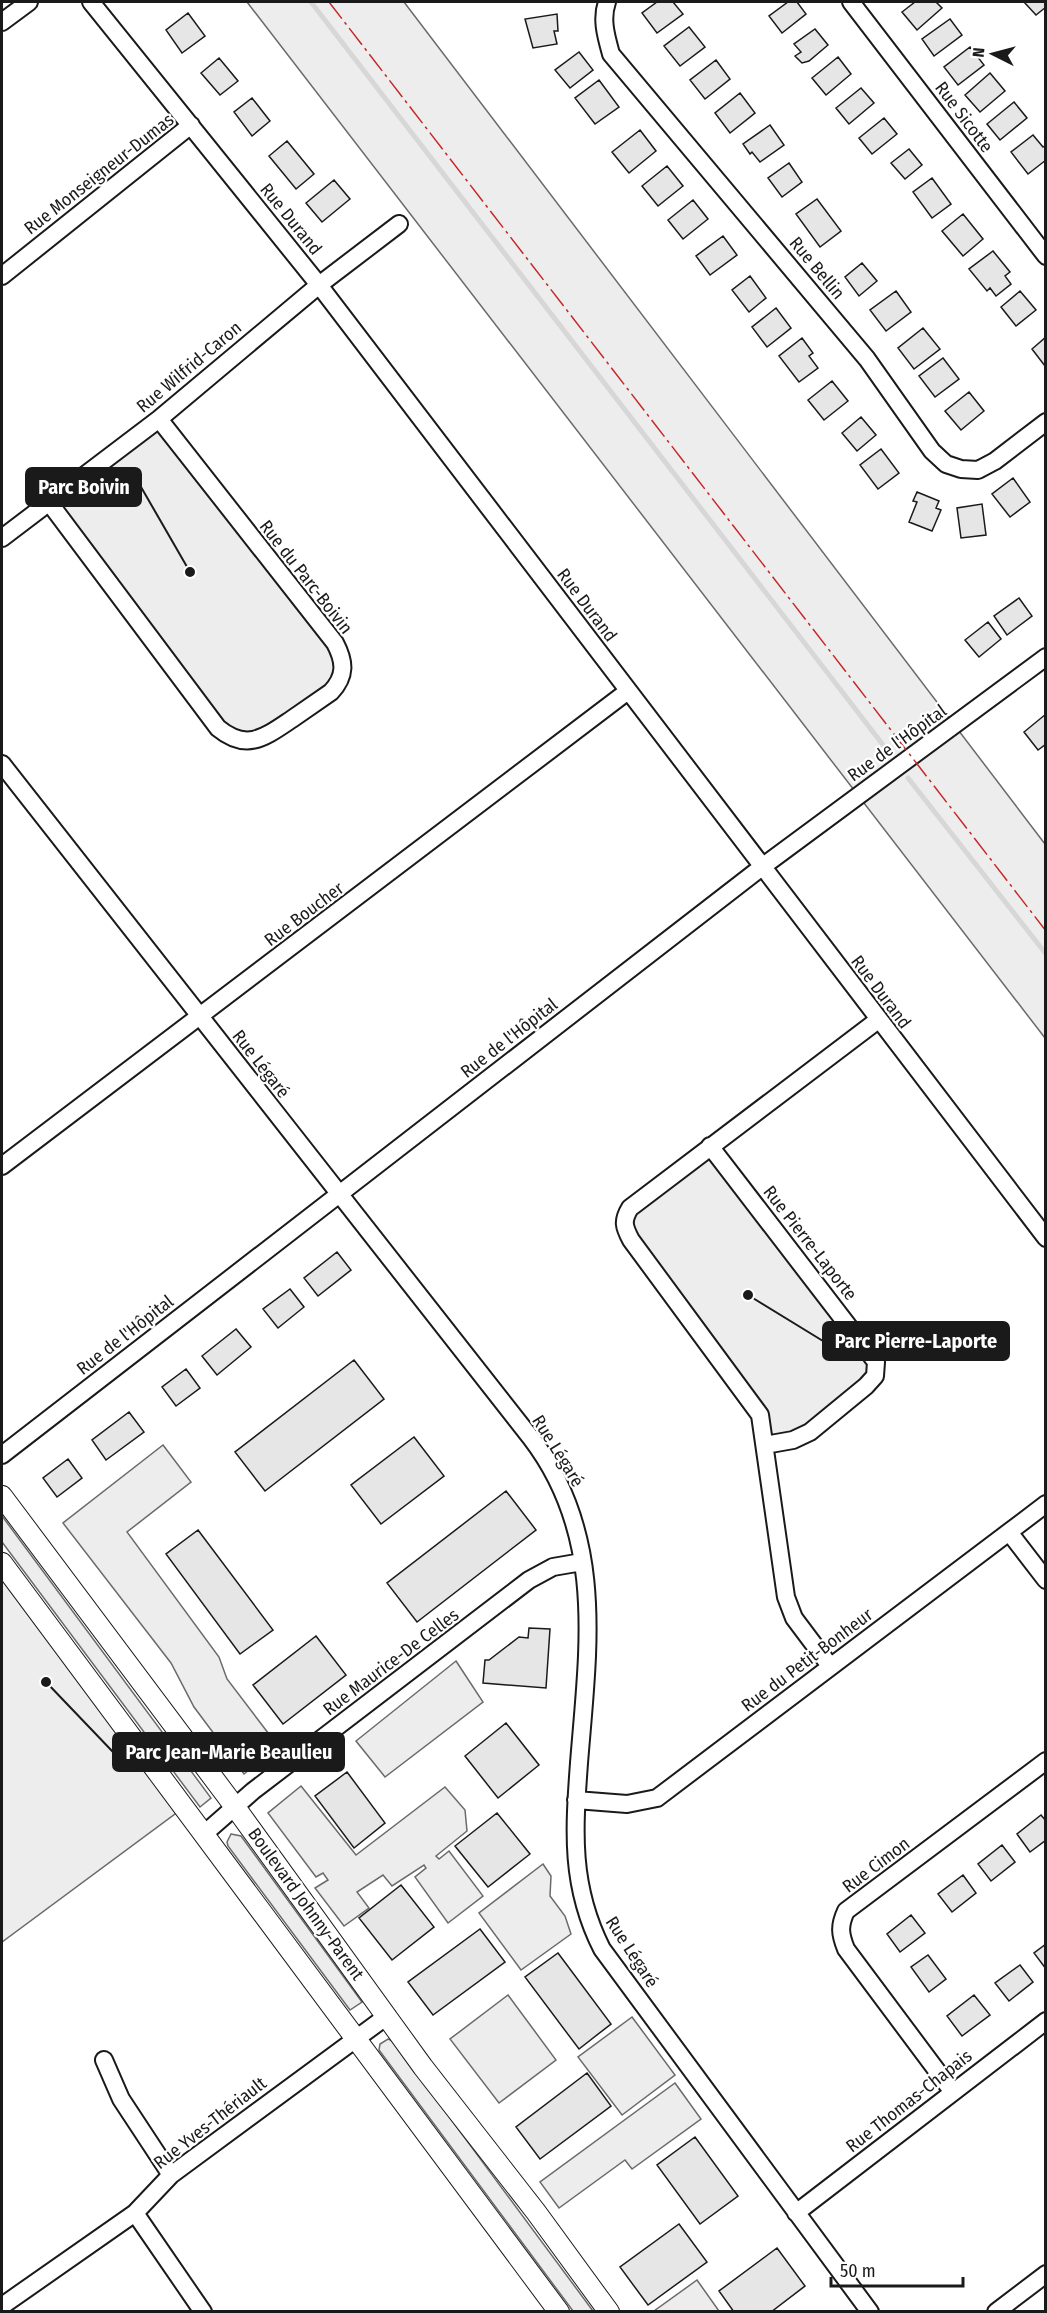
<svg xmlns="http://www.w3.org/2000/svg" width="1047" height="2313" viewBox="0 0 1047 2313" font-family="'Fira Sans Condensed',sans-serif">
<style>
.built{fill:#ededed;stroke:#6a6a6a;stroke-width:1.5}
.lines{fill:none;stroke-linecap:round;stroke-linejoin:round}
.stream{stroke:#d7d7d7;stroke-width:5}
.building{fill:#e6e6e6;stroke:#1a1a1a;stroke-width:1.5}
.minor-casing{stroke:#1a1a1a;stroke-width:20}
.tertiary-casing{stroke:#1a1a1a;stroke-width:22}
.minor{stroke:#fff;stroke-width:16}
.tertiary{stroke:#fff;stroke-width:20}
.power{stroke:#c62828;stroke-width:1.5;stroke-dasharray:21 4.5 3 4.5;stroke-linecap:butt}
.labels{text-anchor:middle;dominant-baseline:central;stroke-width:4.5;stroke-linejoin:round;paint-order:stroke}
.street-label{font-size:18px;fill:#1a1a1a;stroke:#fff}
.leader{fill:none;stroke:#1a1a1a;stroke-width:2}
.callout-dot{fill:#1a1a1a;stroke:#fff;stroke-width:2}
.callout{fill:#1a1a1a;stroke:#1a1a1a;stroke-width:2}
.callout-label{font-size:20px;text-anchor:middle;font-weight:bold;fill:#fff}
</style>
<rect width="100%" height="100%" fill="#fff"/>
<path class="built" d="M247 2H404L1045 844V1038Z
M159 419 335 643 339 683 266 737H228L48 501Z
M710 1146 868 1349 875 1376 810 1432 765 1445 759 1415 631 1240 630 1208Z
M163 1445 191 1482 127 1532 219 1657 227 1679 278 1746 244 1774 194 1707 171 1663 63 1523Z
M2 1516 211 1798 200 1807 2 1542Z
M2 1563 183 1808 2 1942Z
M456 1661 483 1702 385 1777 356 1741Z
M301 1786 356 1855 445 1787 465 1810 467 1831 436 1856 439 1859 449 1851 483 1896 448 1923 415 1877 426 1868 424 1865 392 1886 383 1875 357 1892 369 1908 344 1926 315 1888 328 1880 323 1873 316 1877 268 1813Z
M231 1834 241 1836 362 2002 350 2010 228 1846 227 1842Z
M543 1864 551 1876 550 1896 565 1916 571 1934 521 1970 479 1913Z
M508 1995 556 2060 499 2103 450 2039Z
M632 2017 675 2075 622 2115 578 2057Z
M388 2039 393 2041 593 2311H573L379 2050 380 2044Z
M675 2083 701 2119 632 2169 625 2160 559 2208 540 2182Z
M697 2280 719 2311H654Z"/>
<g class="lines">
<path class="stream" d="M311 2 890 754
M908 778 1046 954"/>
</g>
<path class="building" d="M657 2H673L683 14 657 33 642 13Z
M788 2H797L806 14 782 33 769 16Z
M915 2H936L942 8 917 30 902 12Z
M1024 2H1046V7L1036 15Z
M188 13 205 36 182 53 166 30Z
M557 14 558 31H554L557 44 533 48 525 19Z
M950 19 962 35 934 56 922 39Z
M689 27 705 47 680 66 664 46Z
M815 29 828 45 809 61 802 63 795 56 801 52 794 44Z
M970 47 984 65 958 85 944 67Z
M579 52 593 70 570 88 555 70Z
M838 57 851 74 826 95 812 78Z
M219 58 238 81 220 95 201 73Z
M716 60 730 79 705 99 690 80Z
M990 73 1005 91 980 112 965 95Z
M599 80 619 107 595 124 575 98Z
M861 88 874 103 849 124 836 108Z
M740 93 755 113 730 133 715 113Z
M252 98 270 121 252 136 234 112Z
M1014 102 1027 118 1000 140 987 124Z
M884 118 897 134 872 154 859 138Z
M770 125 784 145 760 162 752 152 750 154 743 144Z
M640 130 656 151 629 173 612 152Z
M1033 135 1043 147 1046 145V160L1028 174 1011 152Z
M287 141 314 174 296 189 269 156Z
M909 149 922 165 905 179 891 163Z
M789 163 802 182 782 197 768 178Z
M667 166 683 186 658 206 642 186Z
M932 178 951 204 932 218 913 192Z
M334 180 350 199 322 222 306 203Z
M817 199 841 231 820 247 796 214Z
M693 200 708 219 683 239 668 220Z
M963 214 983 239 963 256 942 231Z
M723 236 737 255 710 275 696 256Z
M993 251 1010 272 1005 276 1011 284 996 296 990 288 987 291 969 269Z
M862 263 877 281 859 296 845 277Z
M750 276 766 298 749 312 732 290Z
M896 291 911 312 886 331 870 310Z
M1020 291 1036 310 1016 326 1001 307Z
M776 308 791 328 767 347 752 327Z
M923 328 940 349 914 369 898 348Z
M1046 337V366H1045L1032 349Z
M802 338 813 353 809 356 818 368 799 382 779 356Z
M943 358 959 379 935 397 919 376Z
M832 381 848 401 824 420 808 400Z
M969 392 984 411 961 430 945 411Z
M861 417 876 435 857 451 842 433Z
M881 449 899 473 878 489 860 465Z
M1013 478 1030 502 1010 517 992 494Z
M917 492 939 501 936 508 941 510 932 531 909 522 917 502 913 501Z
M982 504 986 535 961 538 957 508Z
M1019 598 1032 616 1007 635 994 616Z
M988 622 1001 639 979 657 965 640Z
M1046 714V744L1038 750 1024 732Z
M337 1252 351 1270 318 1296 304 1278Z
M290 1289 304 1307 278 1328 263 1309Z
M236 1329 251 1347 217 1375 202 1356Z
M354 1360 384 1399 265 1491 235 1452Z
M186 1369 200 1388 176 1406 162 1387Z
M129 1412 144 1432 106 1460 92 1440Z
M414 1437 444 1476 381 1524 351 1485Z
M68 1459 82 1478 57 1497 43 1478Z
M506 1491 536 1530 417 1622 387 1583Z
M198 1530 273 1630 240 1654 166 1554Z
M529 1628 550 1629 546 1688 483 1683 485 1660H489L519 1637 528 1638Z
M316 1636 346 1675 283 1724 253 1685Z
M506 1723 539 1765 498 1798 465 1756Z
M347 1772 385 1823 354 1848 315 1796Z
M497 1813 530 1854 488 1887 455 1846Z
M1041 1815 1046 1821V1840L1030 1852 1017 1834Z
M1002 1845 1015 1862 991 1881 978 1864Z
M963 1875 976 1893 952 1912 938 1894Z
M401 1885 434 1927 392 1960 359 1918Z
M911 1915 925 1933 900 1952 887 1934Z
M480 1929 505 1962 433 2015 408 1982Z
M1046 1944V1969L1034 1953Z
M558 1953 611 2024 579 2049 525 1977Z
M928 1955 946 1979 929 1992 911 1967Z
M1020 1965 1033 1982 1009 2001 995 1983Z
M974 1995 990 2015 962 2036 947 2016Z
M587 2073 611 2106 540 2159 516 2127Z
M695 2137 738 2196 700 2224 657 2165Z
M679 2224 707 2262 648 2305 620 2267Z
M777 2248 805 2286 771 2312H734L719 2291Z"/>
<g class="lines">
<g class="minor-casing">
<path id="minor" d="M91 2 319 285 1046 1238
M607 2C601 19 606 36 611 54L867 359 932 451 946 464 961 469 978 470 995 461 1046 422
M851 2 1046 256
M2 22 29 2
M2 276 191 125
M48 501 218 728C247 752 265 737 292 719 305 710 318 701 331 692 346 676 345 662 335 643L159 419
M2 538 159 419 319 285 399 224
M2 764 531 1438C606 1536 588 1649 579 1763 574 1831 570 1886 602 1949L870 2312
M710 1146 876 1362 875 1376 866 1386 810 1432 793 1440 765 1445
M2 1166 628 691
M2 1455 762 867 1046 657
M1009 1532 1046 1580
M830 1666 794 1618 786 1597 760 1415 631 1240C624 1227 622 1221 630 1208L878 1020
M576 1800 627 1804 657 1798 1046 1504
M204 1834 253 1791 529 1580 553 1567 582 1562
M104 2060 121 2099 171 2175
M952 2091 846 1949C840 1934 839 1926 846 1911L1046 1761
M135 2213 203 2312
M796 2213 1046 2021
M2 2306 135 2213 171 2175 387 2016
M996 2312 1046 2274"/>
</g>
<g class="tertiary-casing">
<path id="tertiary" d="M2 1496 235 1807 423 2067 536 2212 609 2312
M2 1563 559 2312"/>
</g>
<use href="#minor" class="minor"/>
<use href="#tertiary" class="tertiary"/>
<path class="power" d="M329 2 1046 931"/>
</g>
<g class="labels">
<g class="street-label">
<text transform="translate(964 117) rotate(53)">Rue Sicotte</text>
<text transform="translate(99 174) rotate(-38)">Rue Monseigneur-Dumas</text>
<text transform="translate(291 219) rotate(51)">Rue Durand</text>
<text transform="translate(817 268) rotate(50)">Rue Bellin</text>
<text transform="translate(189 367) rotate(-40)">Rue Wilfrid-Caron</text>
<text transform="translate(306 577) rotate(52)">Rue du Parc-Boivin</text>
<text transform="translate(587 605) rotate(53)">Rue Durand</text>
<text transform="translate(897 743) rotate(-36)">Rue de l'Hôpital</text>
<text transform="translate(304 914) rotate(-37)">Rue Boucher</text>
<text transform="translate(881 992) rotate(53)">Rue Durand</text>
<text transform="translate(509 1038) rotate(-38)">Rue de l'Hôpital</text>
<text transform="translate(261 1064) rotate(52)">Rue Légaré</text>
<text transform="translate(810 1243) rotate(52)">Rue Pierre-Laporte</text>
<text transform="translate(125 1335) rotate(-38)">Rue de l'Hôpital</text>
<text transform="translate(558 1451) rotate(58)">Rue Légaré</text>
<text transform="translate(807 1660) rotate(-37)">Rue du Petit-Bonheur</text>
<text transform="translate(391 1662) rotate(-37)">Rue Maurice-De Celles</text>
<text transform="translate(876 1865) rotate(-37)">Rue Cimon</text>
<text transform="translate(306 1904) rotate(54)">Boulevard Johnny-Parent</text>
<text transform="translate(632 1952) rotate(57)">Rue Légaré</text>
<text transform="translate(909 2101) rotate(-38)">Rue Thomas-Chapais</text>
<text transform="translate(210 2123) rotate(-38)">Rue Yves-Thériault</text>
</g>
</g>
<path class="leader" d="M190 572L141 487M748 1295L823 1341M46 1682L113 1752"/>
<g class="callout-dot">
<circle cx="190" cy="572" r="6"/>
<circle cx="748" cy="1295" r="6"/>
<circle cx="46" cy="1682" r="6"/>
</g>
<g class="callout">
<rect x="26" y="468" width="115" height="38" rx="6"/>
<rect x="823" y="1322" width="186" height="38" rx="6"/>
<rect x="113" y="1733" width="231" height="38" rx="6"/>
</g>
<g class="callout-label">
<text x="84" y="494">Parc Boivin</text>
<text x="916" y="1348">Parc Pierre-Laporte</text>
<text x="229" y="1759">Parc Jean-Marie Beaulieu</text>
</g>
<rect width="1047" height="2313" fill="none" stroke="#1a1a1a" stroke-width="6"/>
<g transform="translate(993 54) rotate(276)" stroke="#ffffff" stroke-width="4.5" paint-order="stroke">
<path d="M0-4.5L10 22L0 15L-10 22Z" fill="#1a1a1a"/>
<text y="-9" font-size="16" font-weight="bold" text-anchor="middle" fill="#1a1a1a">N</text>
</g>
<path d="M831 2277v9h132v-9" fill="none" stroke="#1a1a1a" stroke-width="3"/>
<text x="840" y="2277" font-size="18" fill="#1a1a1a" stroke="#ffffff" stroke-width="4.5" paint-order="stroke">50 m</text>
</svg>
